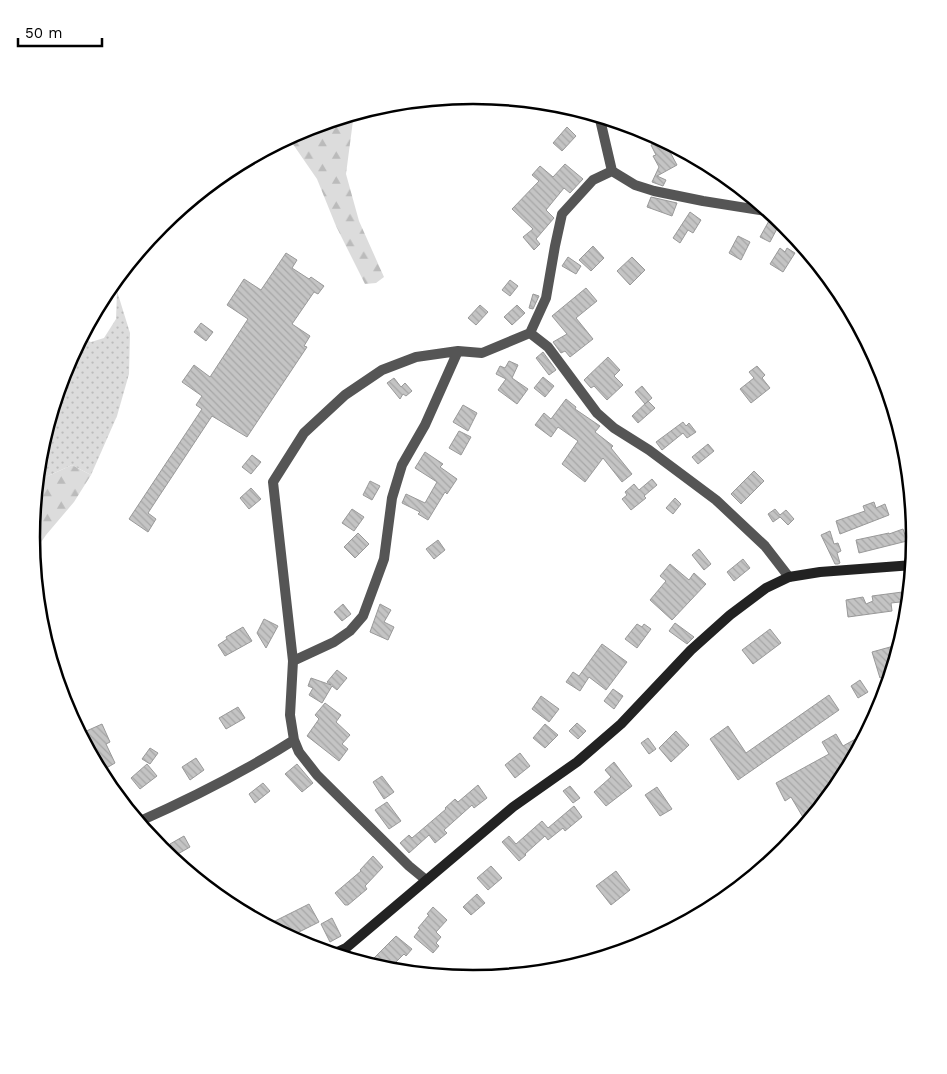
<svg xmlns="http://www.w3.org/2000/svg" width="947" height="1074" viewBox="0 0 947 1074" font-family="'Work Sans',sans-serif">
<style>
.grass{fill:url(#grass-dots)}
.forest{fill:url(#forest-firs)}
.building{fill:url(#building-back-hatch);stroke:#999}
.lines{fill:none;stroke-linecap:round;stroke-linejoin:round}
.street{stroke:#555;stroke-width:10}
.secondary{stroke:#222;stroke-width:10}
.rim{fill:none;stroke:#000;stroke-width:2.5}
</style>
<defs>
<pattern id="grass-dots" width="8" height="8" patternUnits="userSpaceOnUse" patternTransform="scale(1.25)"><rect width="8" height="8" fill="#dcdcdc"/><path d="M2 2h.1M6 6h.1" fill="none" stroke="#bbb" stroke-width="1.8" stroke-linecap="round"/></pattern>
<pattern id="forest-firs" width="22" height="20" patternUnits="userSpaceOnUse" patternTransform="scale(1.25)"><rect width="22" height="20" fill="#dcdcdc"/><path d="M5 1l3.5 6h-7zM16 11l3.5 6h-7z" fill="#bbb"/></pattern>
<pattern id="building-back-hatch" width="6" height="6" patternUnits="userSpaceOnUse" patternTransform="scale(1.25)"><rect width="6" height="6" fill="#c4c4c4"/><path d="M-1 5l2 2M0 0l6 6M5-1l2 2" fill="none" stroke="#a7a7a7"/></pattern>
</defs>
<rect width="100%" height="100%" fill="#fff"/>
<path class="grass" d="M117 291 130 333 129 374 117 416 91 475 72 465 37 481 40 450 65 367 81 338 91 342 104 338 116 319Z"/>
<path class="forest" d="M354 113 346 174 359 221 384 277 376 283 365 284 336 226 317 179 288 137 305 128Z
M72 465 91 475 74 502 46 535 33 554 31 537 37 481Z"/>
<path class="building" d="M567 127 576 136 562 151 553 143Z
M663 139 677 165 657 176 666 180 663 186 652 182 659 167 653 156 656 155 651 145Z
M565 164 583 179 570 193 564 188 546 210 554 218 536 239 540 244 534 250 523 237 533 229 512 209 539 181 532 175 540 166 553 177Z
M651 197 677 203 672 216 647 207Z
M690 212 701 220 693 233 688 230 680 243 673 238Z
M770 219 779 225 770 242 760 237Z
M738 236 750 242 741 260 729 253Z
M593 246 604 258 591 271 579 260Z
M780 248 785 252 787 248 795 253 783 272 770 264Z
M286 253 297 260 292 268 309 279 311 277 324 286 318 294 314 292 292 324 310 336 304 346 307 347 247 437 212 416 148 513 156 519 148 532 129 519 202 409 196 405 202 396 182 382 194 365 210 377 248 319 227 305 244 279 261 290Z
M568 257 581 266 576 274 562 266Z
M632 257 645 270 630 285 617 271Z
M510 280 518 286 510 296 502 290Z
M586 288 597 301 576 318 593 339 570 357 565 351 561 353 553 342 567 334 552 316Z
M533 294 539 296 533 309 529 308Z
M480 305 488 312 476 325 468 318Z
M517 305 525 313 512 325 504 317Z
M201 323 213 332 206 341 194 332Z
M543 352 556 370 549 375 536 358Z
M608 357 620 370 614 376 623 385 607 400 594 386 591 388 584 380Z
M509 361 518 365 512 378 528 389 517 404 498 390 506 379 496 374 500 366 505 368Z
M757 366 765 375 762 378 770 388 751 403 740 389 754 378 749 372Z
M543 377 554 386 545 397 534 388Z
M394 378 401 387 405 383 412 391 406 396 403 394 400 399 387 383Z
M642 386 652 398 645 404 635 392Z
M566 399 576 407 575 409 600 426 595 432 613 446 611 448 632 474 622 482 603 458 585 482 562 464 578 441 558 427 551 437 535 425 544 413 551 419Z
M648 401 655 408 638 423 632 416Z
M463 405 477 413 468 431 453 422Z
M683 422 686 426 689 423 696 432 687 438 683 433 662 450 656 442Z
M459 431 471 437 461 455 449 448Z
M708 444 714 451 698 464 692 457Z
M425 452 443 464 440 467 457 479 447 494 445 492 428 520 418 514 420 512 402 503 406 494 425 503 437 482 415 468Z
M252 455 261 462 251 474 242 467Z
M754 471 764 481 741 504 731 494Z
M652 479 657 485 644 496 646 498 631 510 622 499 627 495 625 492 634 484 639 490Z
M370 481 380 486 372 500 363 495Z
M251 488 261 499 249 509 240 498Z
M675 498 681 504 673 514 666 508Z
M874 502 876 508 885 504 889 515 840 534 836 521 865 511 863 506Z
M352 509 364 517 354 531 342 523Z
M775 509 780 515 786 510 794 519 788 525 780 517 773 522 768 514Z
M903 529 907 541 859 553 856 540 889 533V534Z
M830 531 834 544 838 543 841 551 837 553 840 563 838 564H835L821 535Z
M358 533 369 544 355 558 344 547Z
M438 540 445 550 434 559 426 549Z
M699 549 711 564 704 570 692 555Z
M743 559 750 568 734 581 727 572Z
M670 564 689 580 694 573 706 584 672 620 650 600 666 581 660 576Z
M910 591 909 601 891 603 892 611 848 617 846 600 863 597 866 604 873 601 872 596Z
M343 604 351 614 342 621 334 612Z
M380 604 391 610 384 622 394 627 388 640 370 632Z
M264 619 278 626 266 648 257 633Z
M675 623 694 637 687 644 669 631Z
M637 624 642 627 644 624 651 629 637 648 625 639Z
M243 627 252 641 225 656 218 645 227 639 226 637Z
M770 629 781 643 753 664 742 650Z
M602 644 627 662 606 690 589 677 580 691 566 682 573 672 579 676Z
M901 644 892 674 880 678 872 652Z
M337 670 347 678 337 690 332 686 322 703 309 695 313 688 308 686 311 678 331 685 327 682Z
M860 680 868 692 858 698 851 686Z
M613 689 623 696 614 709 604 701Z
M829 695 839 710 738 780 710 739 728 726 746 753Z
M541 696 559 709 549 722 532 709Z
M325 703 341 715 336 722 350 735 342 744 348 749 339 761 307 736 319 719 315 715Z
M238 707 245 718 226 729 219 718Z
M577 723 586 731 578 739 569 731Z
M102 724 110 742 106 744 115 763 103 770 93 749 90 751 82 733Z
M545 724 558 735 545 748 533 738Z
M676 731 689 745 671 762 659 748Z
M868 732 841 783 807 824 791 797 785 801 776 783 829 754 822 742 836 734 843 746Z
M648 738 656 749 649 754 641 743Z
M150 748 158 753 150 764 142 759Z
M520 753 530 766 515 778 505 765Z
M196 758 204 770 190 780 182 767Z
M614 762 632 786 606 806 594 792 611 777 605 770Z
M147 764 157 776 140 789 131 778Z
M297 764 313 783 302 792 285 774Z
M382 776 394 792 384 799 373 782Z
M263 783 270 791 255 803 249 794Z
M478 785 487 798 474 808 472 805 444 830 447 833 435 843 429 835 409 853 400 843 409 835 412 838 446 809 445 808 455 799 458 802Z
M570 786 580 798 573 803 563 791Z
M657 787 672 809 660 816 645 795Z
M387 802 401 821 389 829 375 810Z
M574 806 582 817 565 831 563 828 548 840 545 836 525 854 526 855 519 861 502 842 509 836 516 844 542 821 548 828Z
M184 836 190 847 176 855 170 844Z
M373 856 383 867 365 886 367 889 348 905H345L335 893 361 871 360 870Z
M491 866 502 878 488 890 477 878Z
M616 871 630 890 611 905 596 886Z
M477 894 485 903 471 915 463 907Z
M309 904 319 922 289 937 267 925Z
M433 907 447 920 436 932 441 937 436 943 439 946 433 953 414 937 420 929 418 928 429 915 427 914Z
M332 918 341 936 330 942 321 924Z
M396 936 412 949 406 956 404 954 387 971 367 965Z"/>
<g class="lines">
<path class="street" d="M599 115 612 171 635 185 654 191 703 201 772 212
M530 333 548 347 597 413 614 428 649 450 716 500 765 546 789 577
M293 661 334 642 350 631 363 616 384 559 392 498 402 465 425 425 458 351
M138 822C192 798 244 772 294 740
M426 880 409 866 317 775 299 752 294 740 290 715 293 661 273 482 304 433 345 395 382 370 416 357 458 351 482 353 530 333 546 298 555 246 562 214 593 180 612 171"/>
<path class="secondary" d="M333 954 346 948 513 807 577 762 621 724 691 650 730 615 766 588 789 577 820 572 913 565"/>
</g>
<path d="M0 0H947V1074H0ZM40 537a433 433 0 1 1 866 0a433 433 0 1 1-866 0Z" fill="#fff" fill-rule="evenodd"/>
<path class="rim" d="M40 537a433 433 0 1 1 866 0a433 433 0 1 1-866 0Z"/>
<path d="M18 38v8h84v-8" fill="none" stroke="#000000" stroke-width="2.5"/>
<text x="25" y="38" font-size="15" fill="#000000" stroke="#ffffff" stroke-width="4" paint-order="stroke">50 m</text>
</svg>
